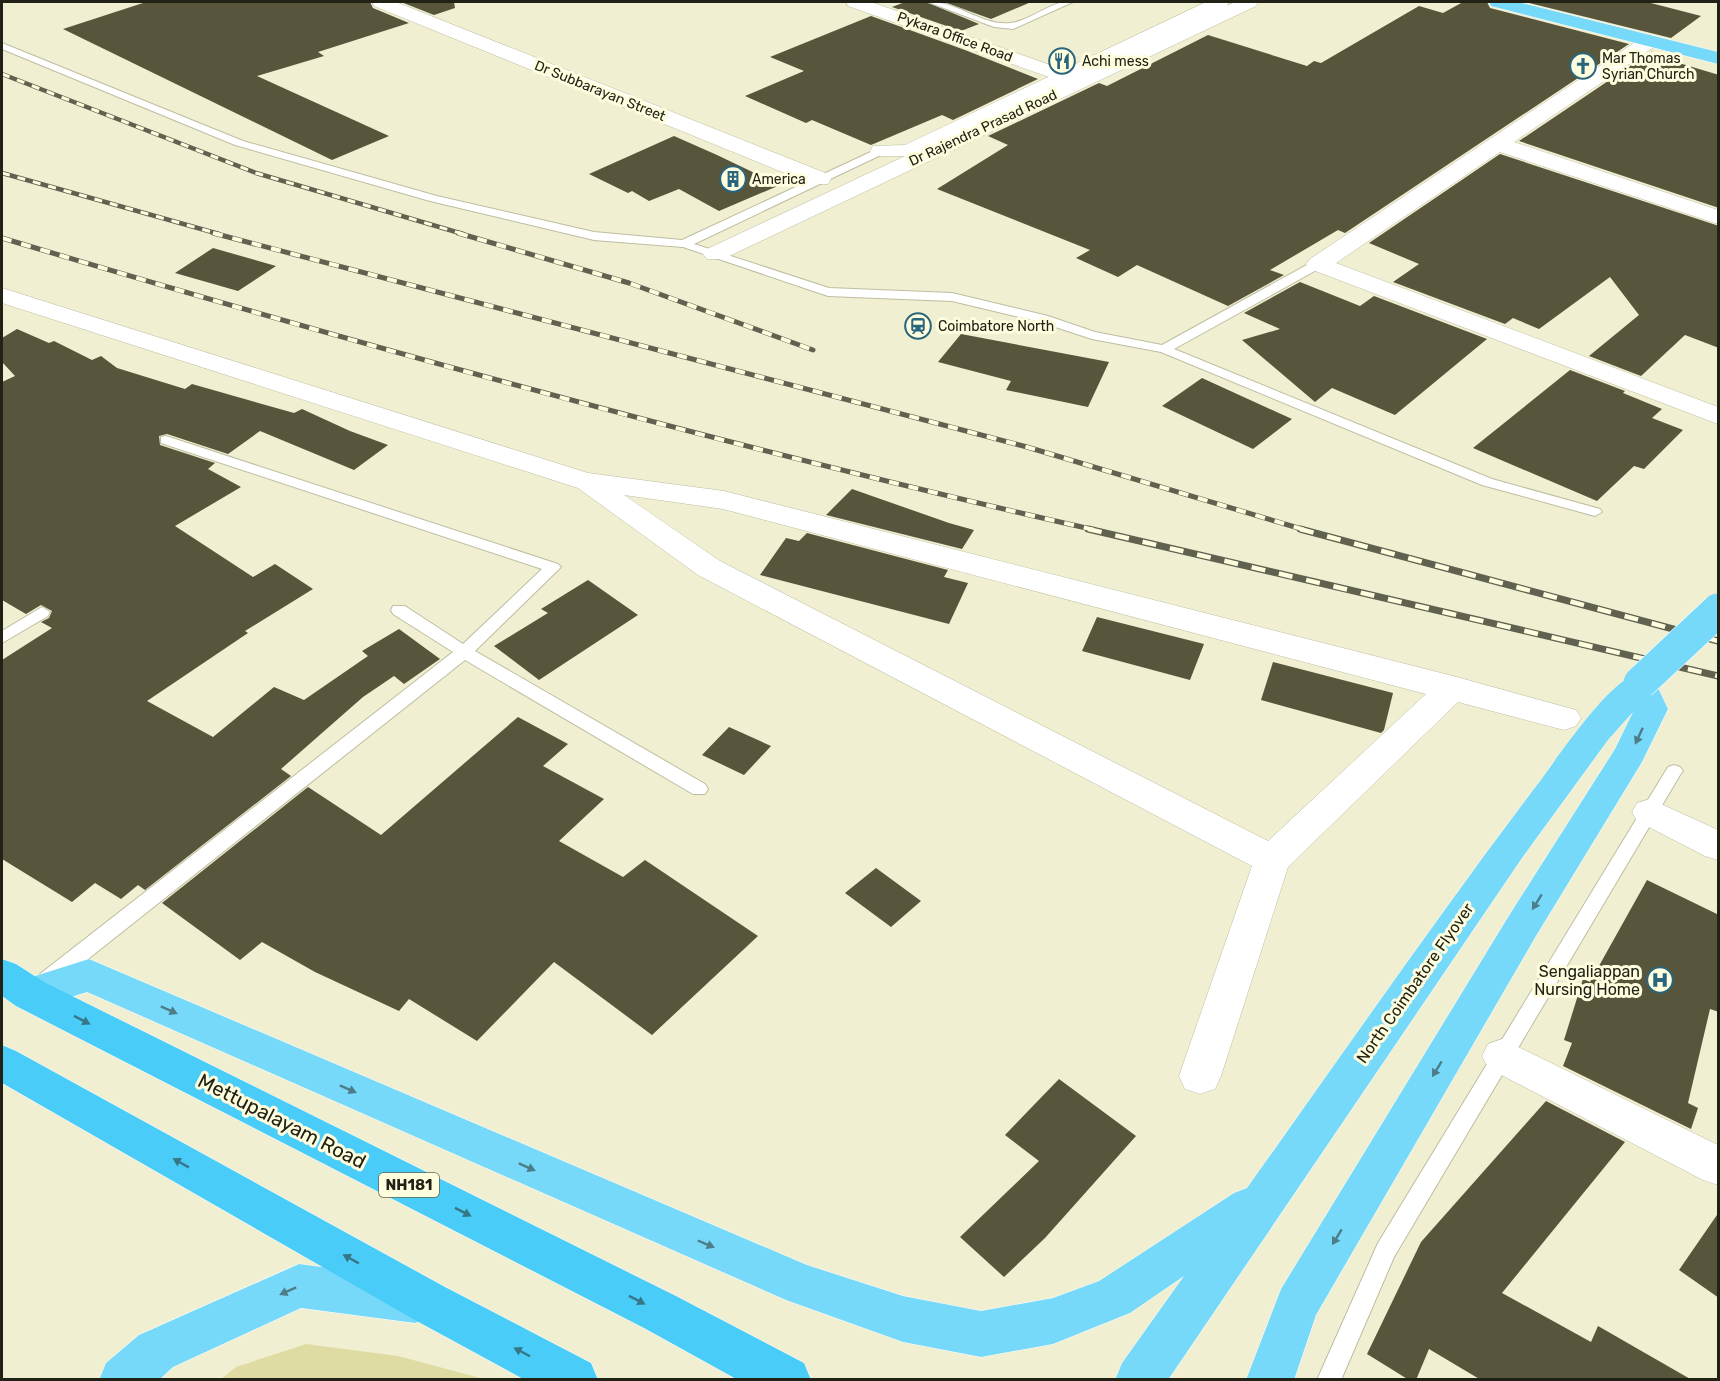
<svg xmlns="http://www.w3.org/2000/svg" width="1720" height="1381" viewBox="0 0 1720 1381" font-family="Rubik,sans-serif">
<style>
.green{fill:#dfdca3}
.building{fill:#57553b}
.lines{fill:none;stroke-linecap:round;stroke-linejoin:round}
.service-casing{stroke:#bebda0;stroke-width:2}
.minor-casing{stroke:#bebda0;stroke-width:1}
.tertiary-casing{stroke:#bebda0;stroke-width:1}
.primary-casing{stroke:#fff;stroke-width:1}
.trunk-casing{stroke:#fff;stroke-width:1}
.service{fill:#fff;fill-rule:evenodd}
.minor{fill:#fff;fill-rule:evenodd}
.tertiary{fill:#fff;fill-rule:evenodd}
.primary{fill:#77d9fa;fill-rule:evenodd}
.trunk{fill:#4accf8;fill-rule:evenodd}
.rail-far2-casing{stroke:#616150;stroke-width:4.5}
.rail-far1-casing{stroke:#616150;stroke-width:5}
.rail-casing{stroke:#616150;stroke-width:7}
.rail-far2{stroke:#fefdde;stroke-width:3;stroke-dasharray:8;stroke-linecap:butt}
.rail-far1{stroke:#fefdde;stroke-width:4;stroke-dasharray:10;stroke-linecap:butt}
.rail{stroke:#fefdde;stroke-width:4.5;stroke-dasharray:14;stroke-linecap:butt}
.primary-bridge-casing{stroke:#fff;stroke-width:34;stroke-linecap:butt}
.primary-bridge{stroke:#77d9fa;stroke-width:33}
.oneway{fill:#4c7d88}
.oneway2{fill:#367687}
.labels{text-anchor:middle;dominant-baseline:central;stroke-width:6;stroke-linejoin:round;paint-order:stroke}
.far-street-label{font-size:14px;fill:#212116;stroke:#fefdde}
.far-poi-label{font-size:14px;fill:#212116;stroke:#fefdde;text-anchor:start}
.shield{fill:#fefdde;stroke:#636352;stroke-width:1.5}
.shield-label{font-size:15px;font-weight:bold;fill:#212116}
.poi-label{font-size:16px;fill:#212116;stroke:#fefdde;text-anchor:end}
.street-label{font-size:16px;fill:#212116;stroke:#fefdde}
.near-street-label{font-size:20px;fill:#212116;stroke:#fefdde}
</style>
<rect width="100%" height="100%" fill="#f0efd1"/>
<path class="green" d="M306 1344 398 1356 484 1379H221L236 1367Z"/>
<path class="building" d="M146 2H370L373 8 409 23 318 52 324 56 257 76 389 136 332 160 63 29Z
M401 2H454L455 8 434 15Z
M905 2H926L979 24 961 31 892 7Z
M944 2H1031L991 19Z
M1463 2H1487L1490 8 1629 44 1345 233 1338 230 1270 270 1284 275 1228 306 1137 265 1118 277 1076 258 1090 250 937 189 1008 145 988 136 1099 83 1107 86 1208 35 1307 66 1314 61 1321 63 1419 6 1443 13Z
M1525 2H1647L1701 16 1671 38Z
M871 16 965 50 1038 79 953 120 942 115 871 145 812 120 806 123 745 96 804 71 770 57Z
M1654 50 1649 54 1719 75V208L1519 141Z
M674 136 717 155 780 185 719 211 679 189 649 201 632 191 628 193 589 174Z
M1500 154 1719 226V348L1685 335 1641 376 1589 356 1639 315 1610 277 1539 329 1513 318 1505 324 1393 282 1419 264 1369 243Z
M213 248 276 266 238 291 175 273Z
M1300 282 1360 306 1374 296 1487 339 1395 415 1332 388 1315 402 1242 340 1280 329 1244 313Z
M17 329 49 343 54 341 92 360 101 356 117 368 185 389 192 384 294 413 302 409 350 431 388 445 354 470 260 431 228 454 167 434 159 436 160 445 215 463 208 469 241 487 175 526 253 577 275 564 313 589 245 631 248 633 147 701 213 737 274 687 304 700 368 656 362 651 399 629 440 659 404 684 394 676 363 697 281 769 291 776 145 890 138 885 121 899 95 883 72 902 2 859V660L52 628 41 622 49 618 52 611 41 605 26 614 2 600V382L15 376 2 362V338Z
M961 334 1109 362 1088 407 1006 390 1011 381 938 362Z
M1570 370 1625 391 1623 393 1662 409 1652 418 1683 430 1644 469 1634 466 1597 501 1473 448Z
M1202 378 1292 419 1253 449 1162 406Z
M852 489 949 523 974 530 962 549 826 515Z
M807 533 948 570 944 577 968 583 949 624 760 575 786 538 799 541Z
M588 580 638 615 539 680 494 646 548 613 541 609Z
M1097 617 1204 644 1190 680 1082 651Z
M1273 662 1393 693 1384 730 1381 733 1261 700Z
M518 717 568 744 543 766 604 799 559 841 623 877 645 860 758 936 652 1035 554 962 477 1041 409 999 399 1011 315 972 262 942 240 960 162 903 308 787 381 835Z
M729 727 771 746 744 775 702 755Z
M876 868 921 901 891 927 845 893Z
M1647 880 1719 915V1012L1710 1009 1688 1103 1698 1108 1691 1129 1563 1066 1572 1043 1564 1040 1583 979 1590 982Z
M1059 1079 1136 1136 1045 1238 1004 1277 960 1237 1039 1161 1005 1135Z
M1546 1101 1625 1142 1502 1293 1591 1342 1598 1326 1692 1380H1481L1429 1349 1416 1380H1409L1367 1354 1421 1242Z
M1719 1212V1298L1679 1270Z"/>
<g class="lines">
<g class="service-casing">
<path id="service" d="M928 2C956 0 982 26 1010 23 1032 21 1050 0 1073 2L1013 29 994 27Z
M2 43 243 141 437 196 594 232 682 240 877 149H885V153L694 244 829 288 952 293 1048 316 1095 332 1162 345 1314 261H1322V267L1174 349 1492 479 1600 509 1602 512 1595 516 1482 485 1161 352 1092 339 1040 322 952 301 828 296 683 247 594 240 430 201 235 145 2 49Z
M166 436 558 564 561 567 558 570 475 651 705 784 708 789 705 794H693L465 660 54 986 47 988 40 986 37 980 40 974 453 652 393 614 391 610 393 606H405L463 644 542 569 161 443V437Z
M42 607 50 612 48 616 2 643V631Z
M1674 765 1680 767 1683 771 1680 775 1394 1257 1341 1380H1317L1378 1243 1668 767Z"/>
</g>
<g class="minor-casing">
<path id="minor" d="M372 2H396L828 174 831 179 828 184H812L374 6Z
M846 2H871L1073 73 1075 76 1235 2H1258L1256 6 723 259H707L703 254 707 249 1063 82 848 6Z
M1650 35 1660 41 1657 45 1514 142 1718 210V224L1500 152 1336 263 1718 407V424L1310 269 1306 264 1310 259 1643 37Z
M2 288 588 473 724 491 1453 676 1576 710 1581 718 1576 726 1564 730 1458 702 1288 867 1221 1076 1215 1089 1200 1094 1185 1089 1179 1076 1252 866 698 575 578 488 2 303ZM624 495 723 509 1426 694 1268 841 720 561Z
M1650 799 1718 830V860L1705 856 1637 821 1632 812 1637 803Z
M1502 1039 1718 1145V1185L1703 1180 1488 1068 1482 1056 1488 1044Z"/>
</g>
<g class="tertiary-casing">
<path id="tertiary" d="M1206 2H1229L1227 6 917 156H873L870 151 873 146 905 145Z"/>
</g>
<g class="primary-casing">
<path id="primary" d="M1489 2H1518L1718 52V64L1491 6Z
M1640 672 1652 675 1668 709 1642 762 1536 936 1316 1315 1294 1380H1246L1281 1289 1510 914 1615 749 1633 712 1608 740 1522 858 1168 1380H1115L1122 1363 1184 1276 1130 1313 1053 1344 981 1357 903 1342 786 1300 87 992 30 1010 16 1006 10 994 16 982 89 959 807 1265 903 1296 981 1311 1053 1298 1099 1281 1234 1193 1247 1188C1344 1052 1439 914 1540 781 1560 754 1609 680 1640 672Z
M299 1264 415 1279 431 1285 438 1301 431 1317 415 1323 301 1308 173 1367 159 1380H99L106 1363 139 1335Z"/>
</g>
<g class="trunk-casing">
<path id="trunk" d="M2 959 16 964 44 982 676 1296 804 1363 811 1380H738L644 1328 16 1006 2 996Z
M2 1045 16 1051 445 1287 591 1363 598 1380H525L413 1319 2 1083Z"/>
</g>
<use href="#service" class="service"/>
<use href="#minor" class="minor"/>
<use href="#tertiary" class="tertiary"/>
<use href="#primary" class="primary"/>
<use href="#trunk" class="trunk"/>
<g class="rail-far2-casing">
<path id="rail-far2" d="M2 74 256 173 463 234
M2 173 219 234"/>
</g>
<g class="rail-far1-casing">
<path id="rail-far1" d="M213 233 1027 447 1305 530
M458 233 629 283 813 350
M2 238C363 346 727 447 1095 530"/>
</g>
<g class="rail-casing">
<path id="rail" d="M1088 529 1718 676
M1300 529 1718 641"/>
</g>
<use href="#rail-far2" class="rail-far2"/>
<use href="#rail-far1" class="rail-far1"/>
<use href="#rail" class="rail"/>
<g class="primary-bridge-casing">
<path id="primary-bridge" d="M1640 683 1718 610"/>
</g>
<use href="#primary-bridge" class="primary-bridge"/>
</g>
<defs><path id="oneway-solid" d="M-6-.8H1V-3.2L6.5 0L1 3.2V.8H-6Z" transform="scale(1.5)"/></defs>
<g class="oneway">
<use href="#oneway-solid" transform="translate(1639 736) rotate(115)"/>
<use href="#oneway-solid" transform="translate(1537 902) rotate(122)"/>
<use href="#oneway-solid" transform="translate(169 1010) rotate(24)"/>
<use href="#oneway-solid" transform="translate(1437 1069) rotate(121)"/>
<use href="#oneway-solid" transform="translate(348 1089) rotate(24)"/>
<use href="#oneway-solid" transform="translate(527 1167) rotate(24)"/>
<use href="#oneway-solid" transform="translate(1337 1237) rotate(121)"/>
<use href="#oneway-solid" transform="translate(706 1244) rotate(23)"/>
<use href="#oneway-solid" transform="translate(288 1291) rotate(156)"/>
</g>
<g class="oneway2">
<use href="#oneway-solid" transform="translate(82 1020) rotate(27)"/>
<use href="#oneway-solid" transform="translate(181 1163) rotate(-151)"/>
<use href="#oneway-solid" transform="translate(463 1212) rotate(27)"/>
<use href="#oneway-solid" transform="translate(351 1259) rotate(-151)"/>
<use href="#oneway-solid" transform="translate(637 1300) rotate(27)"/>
<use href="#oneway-solid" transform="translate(522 1352) rotate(-152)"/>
</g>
<defs>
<g id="restaurant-ring" transform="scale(1.35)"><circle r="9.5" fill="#fefdde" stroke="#2a657e" stroke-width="1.5"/><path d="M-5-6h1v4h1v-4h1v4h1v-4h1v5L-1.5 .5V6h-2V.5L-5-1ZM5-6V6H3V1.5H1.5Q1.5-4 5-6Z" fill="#2a657e"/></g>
<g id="church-ring" transform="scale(1.35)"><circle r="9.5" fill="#fefdde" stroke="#2a657e" stroke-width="1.5"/><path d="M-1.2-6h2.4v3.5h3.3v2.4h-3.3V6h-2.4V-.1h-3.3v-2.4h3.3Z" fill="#2a657e"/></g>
<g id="building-ring" transform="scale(1.35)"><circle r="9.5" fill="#fefdde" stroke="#2a657e" stroke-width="1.5"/><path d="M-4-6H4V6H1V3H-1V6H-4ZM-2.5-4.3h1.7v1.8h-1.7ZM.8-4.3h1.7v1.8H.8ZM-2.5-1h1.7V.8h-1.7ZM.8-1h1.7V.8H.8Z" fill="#2a657e"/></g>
<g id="station-ring" transform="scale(1.35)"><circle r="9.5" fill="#fefdde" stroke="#2a657e" stroke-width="1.5"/><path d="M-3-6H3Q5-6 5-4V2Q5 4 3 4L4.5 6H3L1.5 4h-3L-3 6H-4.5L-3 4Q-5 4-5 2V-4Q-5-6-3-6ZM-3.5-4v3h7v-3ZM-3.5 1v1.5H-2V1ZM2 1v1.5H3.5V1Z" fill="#2a657e"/></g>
<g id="hospital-ring" transform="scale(1.35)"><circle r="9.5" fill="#fefdde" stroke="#2a657e" stroke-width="1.5"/><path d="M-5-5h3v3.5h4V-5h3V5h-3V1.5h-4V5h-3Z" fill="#2a657e"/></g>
</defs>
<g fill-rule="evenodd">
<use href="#restaurant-ring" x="1062" y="61"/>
<use href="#church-ring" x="1583" y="66"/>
<use href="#building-ring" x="733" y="179"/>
<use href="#station-ring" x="918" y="326"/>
<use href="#hospital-ring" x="1660" y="980"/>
</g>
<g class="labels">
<g class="far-street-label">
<text transform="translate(955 37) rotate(20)">Pykara Office Road</text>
<text transform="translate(600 91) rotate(22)">Dr Subbarayan Street</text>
<text transform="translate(983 128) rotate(-25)">Dr Rajendra Prasad Road</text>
</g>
<g class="far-poi-label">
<text x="1602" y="58">Mar Thomas<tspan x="1602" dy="16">Syrian Church</tspan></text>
<text x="1082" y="61">Achi mess</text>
<text x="752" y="179">America</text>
<text x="938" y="326">Coimbatore North</text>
</g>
<rect class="shield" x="379" y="1173" width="60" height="24" rx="4.5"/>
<g class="shield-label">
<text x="409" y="1185">NH181</text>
</g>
<g class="poi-label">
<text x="1640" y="971">Sengaliappan<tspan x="1640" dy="18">Nursing Home</tspan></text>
</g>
<g class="street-label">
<text transform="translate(1415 983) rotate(-55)">North Coimbatore Flyover</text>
</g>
<g class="near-street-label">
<text transform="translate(282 1121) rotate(27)">Mettupalayam Road</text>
</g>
</g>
<rect width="1720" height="1381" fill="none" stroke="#212116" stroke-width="6"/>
</svg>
